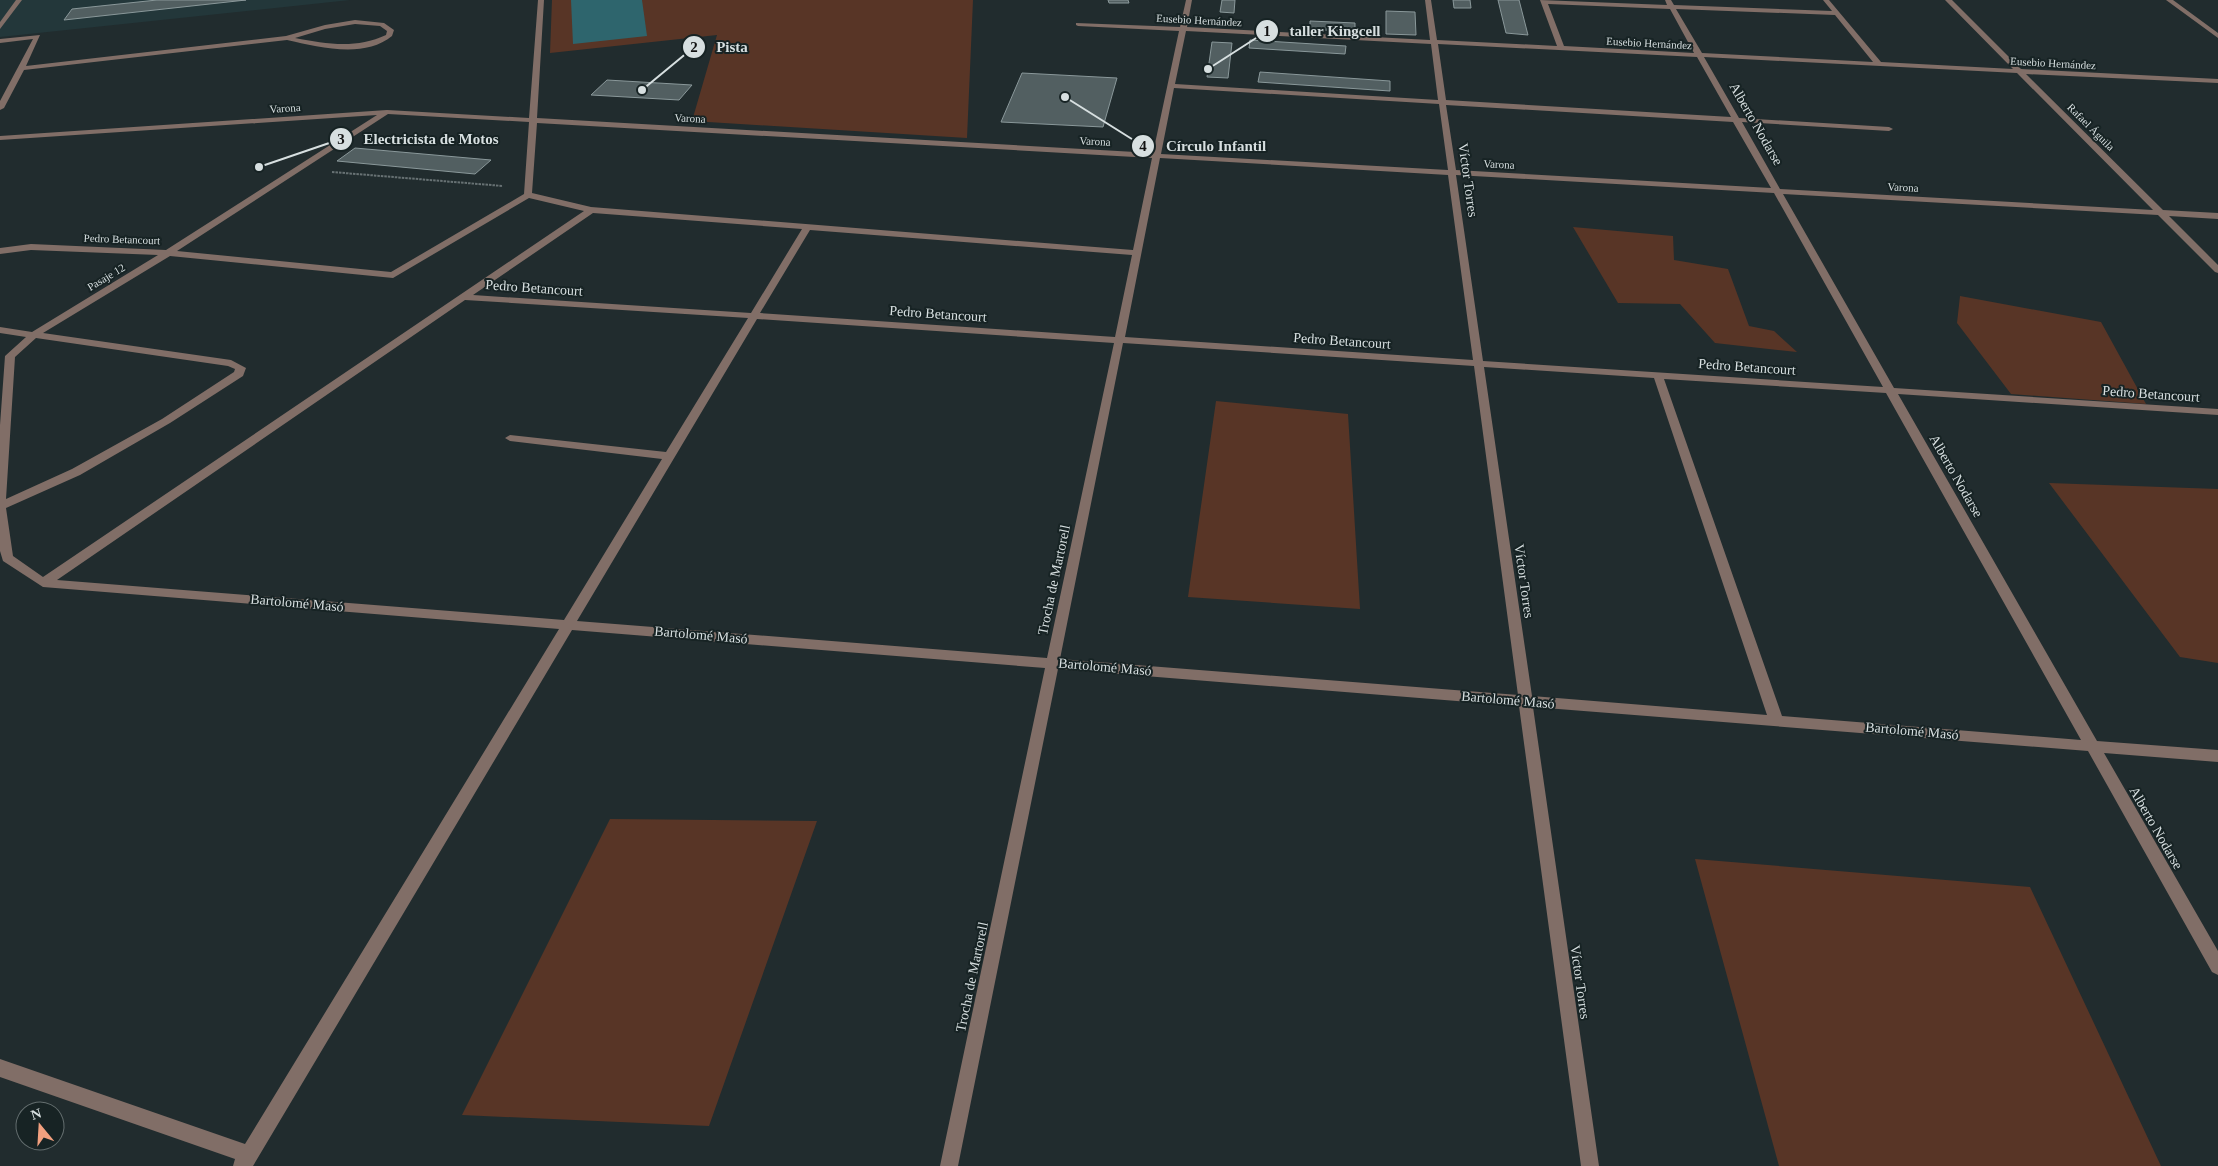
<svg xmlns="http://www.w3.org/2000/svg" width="2218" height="1166" viewBox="0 0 2218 1166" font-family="Georgia,serif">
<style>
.built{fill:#23373a}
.green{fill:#583526}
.water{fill:#2e656d}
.building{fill:#525f61;stroke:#8a989a}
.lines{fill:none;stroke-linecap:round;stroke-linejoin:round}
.path{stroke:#687274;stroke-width:2;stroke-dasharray:2.5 1;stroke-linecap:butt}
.minor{fill:#816e67;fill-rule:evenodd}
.labels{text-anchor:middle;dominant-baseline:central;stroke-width:4;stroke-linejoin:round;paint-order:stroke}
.far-street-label{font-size:11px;fill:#d7dfe0;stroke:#172324}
.street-label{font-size:14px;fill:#d7dfe0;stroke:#172324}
.leader{fill:none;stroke:#d7dfe0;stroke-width:2}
.callout-dot{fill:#d7dfe0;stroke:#172324;stroke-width:2}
.mark-label{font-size:15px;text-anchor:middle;font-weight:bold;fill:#111}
.callout-label{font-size:15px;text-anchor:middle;font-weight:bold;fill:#d7dfe0;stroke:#172324;stroke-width:4;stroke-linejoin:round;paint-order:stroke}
</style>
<rect width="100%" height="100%" fill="#212c2e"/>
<path class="built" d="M0 0H350L0 37Z"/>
<path class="green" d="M552 0H973L967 138 692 121 717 35 550 53Z
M1573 227 1673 236 1674 260 1728 269 1749 326 1774 331 1797 352 1715 343 1680 304 1618 303Z
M1960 296 2101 322 2146 404 2011 394 1957 323Z
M1216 401 1348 414 1360 609 1188 597Z
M2049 483 2218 489V663L2180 657Z
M610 819 817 821 709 1126 462 1115Z
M1695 859 2030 887 2161 1166H1779Z"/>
<path class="water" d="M571 0H642L647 36 573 44Z"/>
<path class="building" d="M157 0H246L64 20 72 9Z
M1108 0H1128L1129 3H1109Z
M1222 0H1235L1234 13 1220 12Z
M1453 0H1470L1471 8H1454Z
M1498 0H1519L1528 35 1506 33Z
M1386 11 1415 12 1416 35 1386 34Z
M1310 21 1355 23V32L1310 29Z
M1250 40 1346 46 1345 54 1249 48Z
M1212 42 1232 43 1228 78 1207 77Z
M1260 72 1390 81V91L1258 82Z
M1022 73 1117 78 1103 127 1001 122Z
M607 80 692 85 679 100 591 95Z
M355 148 491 160 475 174 337 161Z"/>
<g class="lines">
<path class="path" d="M332 172 503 186"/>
<path class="minor" d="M16 0H22L0 29V22Z
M538 0H544L537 118 1153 153 1179 31 1078 26 1076 25V23L1180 27 1186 0H1192L1187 27 1430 40 1425 0H1431L1437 40 1557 46 1540 0 1667 5 1665 0H1671L1674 5 1832 11 1823 0H1829L1881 62 2013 69 1945 0H1952L2021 69 2218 79V83L2026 74 2163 210 2218 213V219L2169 216 2218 265V273L2215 272 2158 215 1783 194 1894 388 2218 409V415L1898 394 2097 741 2218 750V762L2104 753 2218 951V975L2212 972 2088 751 1533 707 1599 1166H1581L1519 706 1058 669 958 1166H940L1045 668 572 630 253 1166H233L235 1159 0 1077V1059L245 1144 559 629 43 587 3 561 0 551V425L5 356 26 337 0 333V327L32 332 158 255 31 250 0 254V248L31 244 166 250 377 115 0 140V136L387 110 529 118ZM1548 4 1670 9 1694 53 1564 46ZM1676 9 1835 15 1873 62 1702 53ZM1186 31 1431 44 1438 100 1175 84ZM1438 44 1697 57 1731 117 1446 100ZM1704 57 2017 73 2153 210 1780 189 1742 122 1889 131 1893 129 1889 127 1739 118ZM1174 88 1439 104 1448 170 1161 154ZM1446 105 1733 122 1771 188 1456 170ZM388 114 529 122 524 194 391 272 177 251ZM537 123 1152 158 1133 250 591 207 532 193ZM1160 158 1448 175 1473 360 1125 337ZM1456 175 1774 193 1883 387 1483 361ZM529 198 584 211 43 577 13 556 6 508 80 475 170 423 243 376 246 368 231 360 43 333 170 256 393 278ZM593 213 802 229 751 313 473 295ZM810 230 1132 255 1115 337 760 313ZM465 300 748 318 666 452 510 435 505 438 510 441 662 459 564 620 57 580ZM757 319 1114 343 1047 658 577 621ZM36 338 228 366 235 369 234 372 162 419 72 469 6 499 15 357ZM1123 343 1474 366 1518 695 1060 659ZM1484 367 1654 378 1767 715 1532 696ZM1664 379 1886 393 2081 740 1782 716Z
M2166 0H2173L2218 33V38Z
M355 20 384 23 394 30 392 36C364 59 319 47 287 40L24 70 4 108 0 110V101L33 39 0 43V39L40 35 26 66 286 36 325 25ZM355 24 380 26 387 31 386 35C356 49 327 44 295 38L325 29Z"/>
</g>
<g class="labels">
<g class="far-street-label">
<text transform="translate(1199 20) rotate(3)">Eusebio Hernández</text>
<text transform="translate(1649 43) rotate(3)">Eusebio Hernández</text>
<text transform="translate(2053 63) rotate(3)">Eusebio Hernández</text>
<text transform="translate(285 108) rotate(-4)">Varona</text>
<text transform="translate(690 118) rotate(3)">Varona</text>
<text transform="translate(2091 127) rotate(45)">Rafael Águila</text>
<text transform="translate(1095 141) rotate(3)">Varona</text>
<text transform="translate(1499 164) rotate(3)">Varona</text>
<text transform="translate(1903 187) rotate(3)">Varona</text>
<text transform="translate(122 239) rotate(2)">Pedro Betancourt</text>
<text transform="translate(106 277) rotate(-31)">Pasaje 12</text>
</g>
<g class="street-label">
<text transform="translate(1756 124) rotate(60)">Alberto Nodarse</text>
<text transform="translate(1468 180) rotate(82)">Víctor Torres</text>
<text transform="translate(534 288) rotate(4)">Pedro Betancourt</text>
<text transform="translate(938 314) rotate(4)">Pedro Betancourt</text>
<text transform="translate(1342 341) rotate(4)">Pedro Betancourt</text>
<text transform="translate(1747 367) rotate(4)">Pedro Betancourt</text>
<text transform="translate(2151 394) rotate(4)">Pedro Betancourt</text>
<text transform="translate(1956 476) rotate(60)">Alberto Nodarse</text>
<text transform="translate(1054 580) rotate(-78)">Trocha de Martorell</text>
<text transform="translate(1524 581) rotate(82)">Víctor Torres</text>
<text transform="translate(297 603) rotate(5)">Bartolomé Masó</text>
<text transform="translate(701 635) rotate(5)">Bartolomé Masó</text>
<text transform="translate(1105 667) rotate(5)">Bartolomé Masó</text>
<text transform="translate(1508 700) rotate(5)">Bartolomé Masó</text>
<text transform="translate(1912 731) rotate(5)">Bartolomé Masó</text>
<text transform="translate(2156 828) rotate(60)">Alberto Nodarse</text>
<text transform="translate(972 977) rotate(-78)">Trocha de Martorell</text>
<text transform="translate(1580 982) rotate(82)">Víctor Torres</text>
</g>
</g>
<path class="leader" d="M1208 69L1267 31M642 90L694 47M259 167L341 139M1065 97L1143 146"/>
<g class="callout-dot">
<circle cx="1208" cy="69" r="5"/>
<circle cx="642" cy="90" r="5"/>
<circle cx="259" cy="167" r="5"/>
<circle cx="1065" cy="97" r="5"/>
<circle cx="1267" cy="31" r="12"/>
<circle cx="694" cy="47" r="12"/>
<circle cx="341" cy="139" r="12"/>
<circle cx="1143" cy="146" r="12"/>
</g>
<g class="mark-label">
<text x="1267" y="36">1</text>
<text x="694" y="52">2</text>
<text x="341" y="144">3</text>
<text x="1143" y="151">4</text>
</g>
<g class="callout-label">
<text x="1335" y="36">taller Kingcell</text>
<text x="732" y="52">Pista</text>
<text x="431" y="144">Electricista de Motos</text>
<text x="1216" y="151">Círculo Infantil</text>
</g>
<g transform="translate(40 1126) rotate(342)"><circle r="24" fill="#172324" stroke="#646e6f"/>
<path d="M0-4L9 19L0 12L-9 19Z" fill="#f2a07f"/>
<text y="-8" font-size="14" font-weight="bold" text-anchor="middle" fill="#d7dfe0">N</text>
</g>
</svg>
